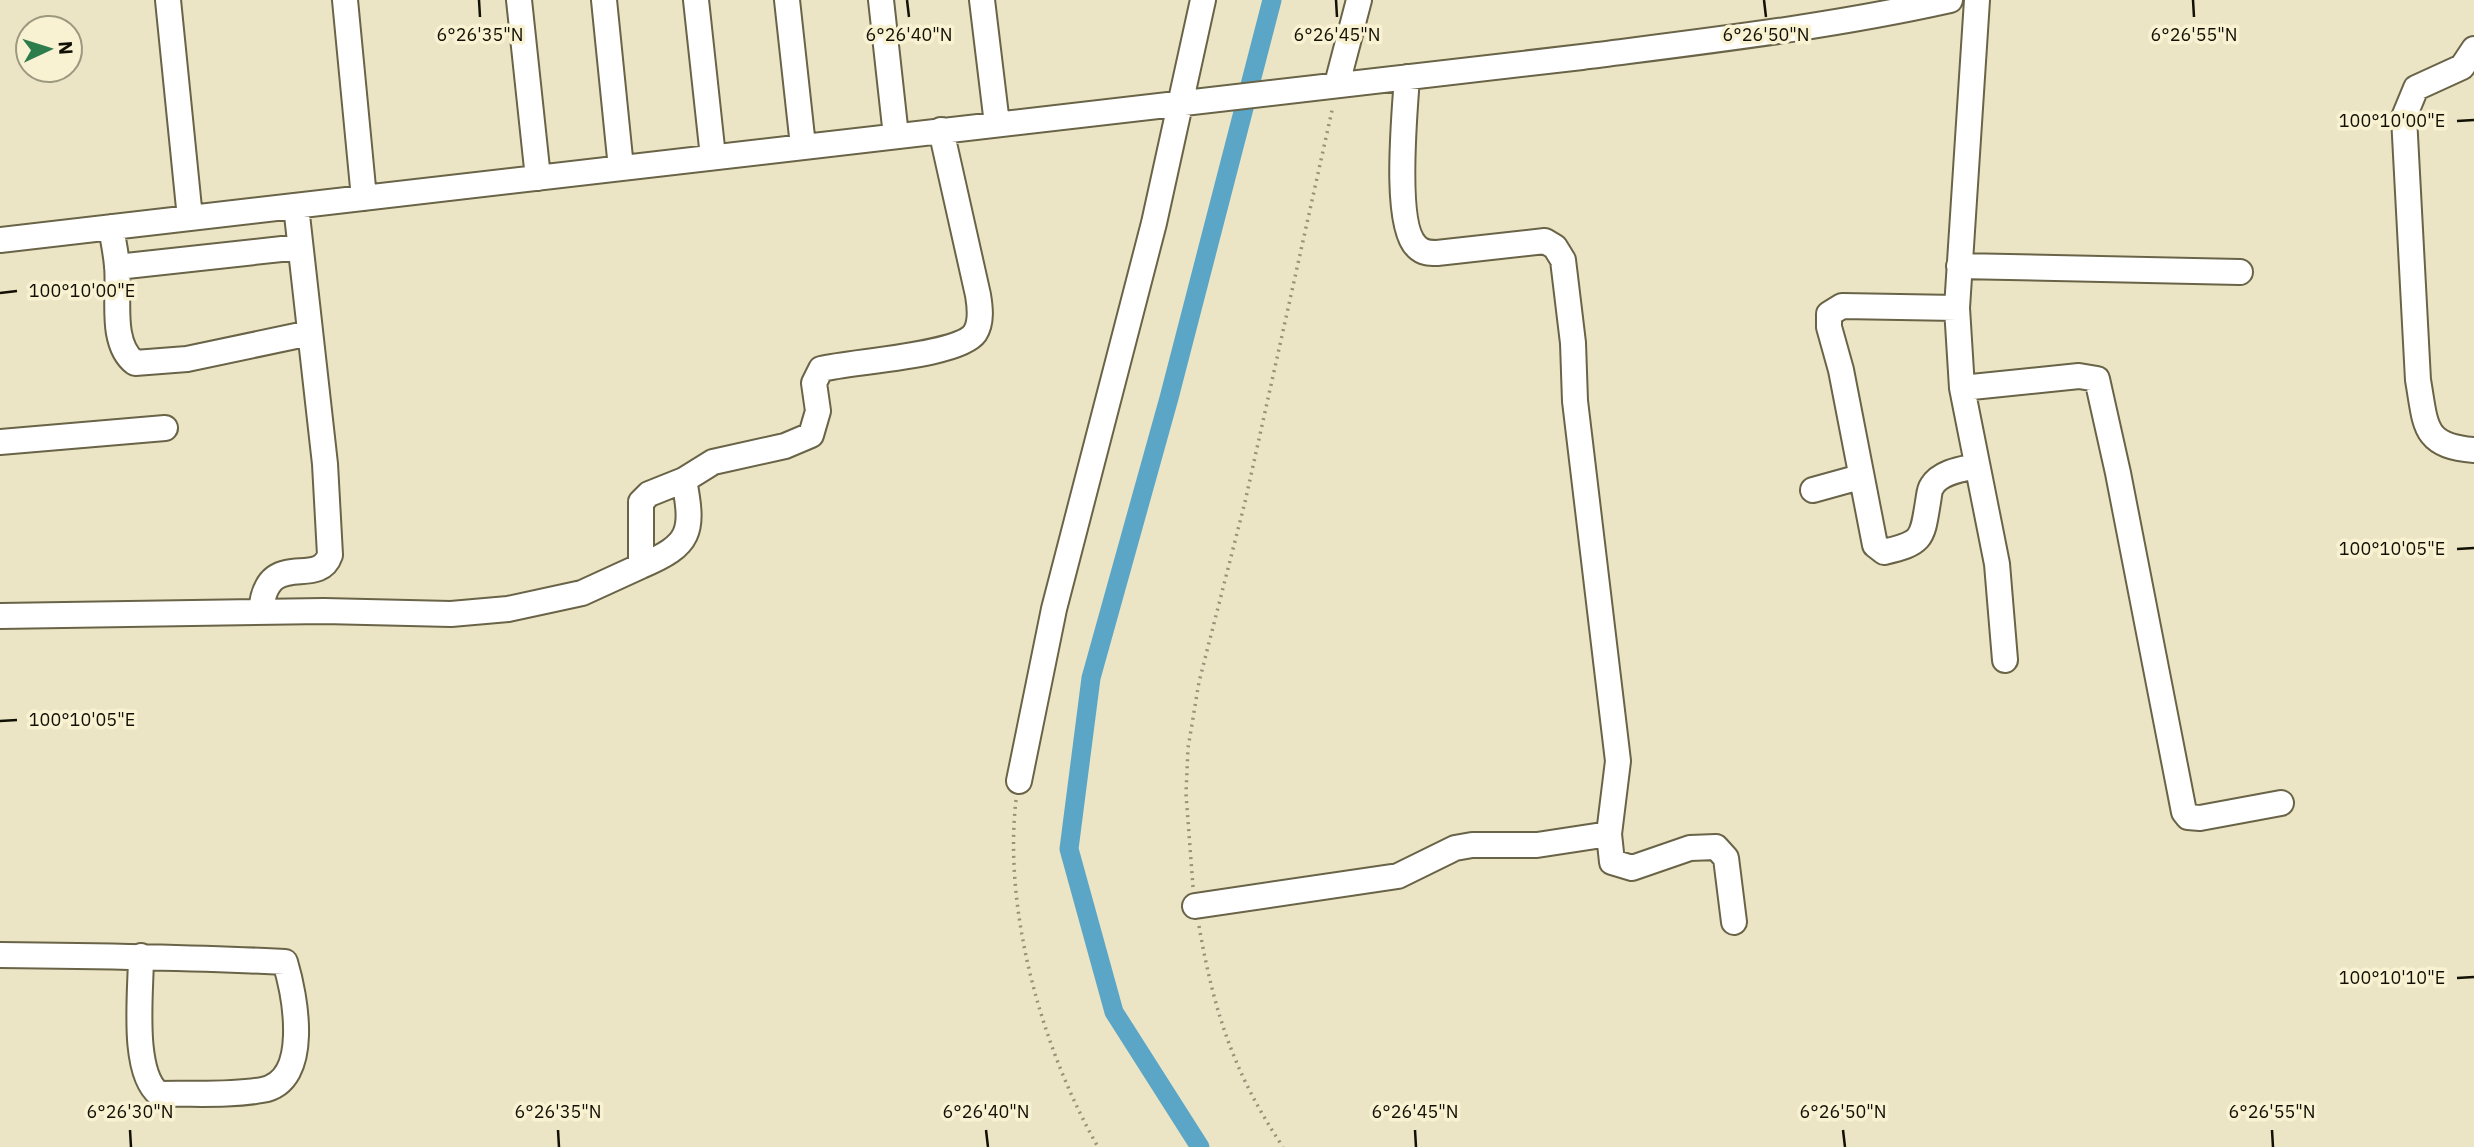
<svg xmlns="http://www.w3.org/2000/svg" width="2474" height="1147" viewBox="0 0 2474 1147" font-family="'IBM Plex Sans',sans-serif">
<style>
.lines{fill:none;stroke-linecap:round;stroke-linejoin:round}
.canal{stroke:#5ba6c6;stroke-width:19}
.minor-casing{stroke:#696347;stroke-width:28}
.path{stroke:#96927a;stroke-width:3.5;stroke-dasharray:2 5;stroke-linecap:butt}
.minor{stroke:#fff;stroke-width:24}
.ticks{fill:none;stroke:#121005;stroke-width:2.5}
.ticks-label{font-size:18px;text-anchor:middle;fill:#121005;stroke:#f9f2d2;stroke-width:7;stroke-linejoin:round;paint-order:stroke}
</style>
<rect width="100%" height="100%" fill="#ebe5c5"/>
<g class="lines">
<path class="canal" d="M1200 1147 1114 1012 1069 849 1091 678 1169 398 1272 0"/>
<g class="minor-casing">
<path id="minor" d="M168 0 190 218
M345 0 364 198
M519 0 538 178
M604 0 621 168
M696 0 713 157
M787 0 803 146
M881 0 896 136
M982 0 997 124
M1977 0 1957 308 1962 388 1997 564 2005 660
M2474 49 2462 67 2416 88 2404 117 2418 380C2426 425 2422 446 2474 450
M1337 84 1359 0
M111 227C113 240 116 253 117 266 120 295 109 343 135 363L187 359 310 333
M0 240 1582 57C1706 41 1829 27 1950 0
M1959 266 2240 272
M117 267 300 247
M1957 308 1842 306 1829 314V327L1841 370 1875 545 1884 552C1923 543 1922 539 1928 502 1929 497 1929 490 1932 486 1940 472 1962 469 1976 466
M1962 388 2079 376 2097 379 2118 473 2184 812 2188 817 2200 818 2281 803
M0 442 165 428
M1813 490 1860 477
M641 566C691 545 694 532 684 480
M261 612C266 546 318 590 330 555L325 464 296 206
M0 616 324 611 451 614 508 609 582 593 641 566V502L649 494 684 480 713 462 785 446 811 435 818 411 814 383 821 369C853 361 959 356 975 333 982 322 980 307 978 295L941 130
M1019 781 1054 609 1154 223 1203 0
M1609 834 1612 862 1632 868 1690 848 1716 847 1726 858 1734 922
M1195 906 1398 876 1455 848 1472 845H1537L1609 834 1618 761 1575 401 1573 343 1563 260 1555 247 1545 241 1437 253C1430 253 1423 253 1417 247 1393 226 1405 110 1407 77
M0 955C95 956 190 957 285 962 295 995 312 1082 262 1090 229 1096 192 1093 159 1094 131 1072 141 991 141 956"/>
</g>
<path class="path" d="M1016 800C1003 912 1043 1051 1098 1147
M1193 887 1186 794 1188 748 1199 682 1245 502 1333 106
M1199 926C1214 1012 1234 1074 1283 1147"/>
<use href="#minor" class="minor"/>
</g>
<path class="ticks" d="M479 0 480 17M907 0 909 17M1336 0 1337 17M1764 0 1766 17M2193 0 2194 17M2457 121 2474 120M0 293 17 291M2457 549 2474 548M0 721 17 720M2457 978 2474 977M130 1130 131 1147M558 1130 559 1147M986 1130 988 1147M1415 1130 1416 1147M1843 1130 1845 1147M2272 1130 2273 1147"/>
<g class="ticks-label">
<text x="480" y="41">6°26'35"N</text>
<text x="909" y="41">6°26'40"N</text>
<text x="1337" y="41">6°26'45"N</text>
<text x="1766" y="41">6°26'50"N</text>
<text x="2194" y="41">6°26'55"N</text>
<text x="2392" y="127">100°10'00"E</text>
<text x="82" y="297">100°10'00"E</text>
<text x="2392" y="555">100°10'05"E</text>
<text x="82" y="726">100°10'05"E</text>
<text x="2392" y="984">100°10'10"E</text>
<text x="130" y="1118">6°26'30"N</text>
<text x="558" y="1118">6°26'35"N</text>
<text x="986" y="1118">6°26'40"N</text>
<text x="1415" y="1118">6°26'45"N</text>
<text x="1843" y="1118">6°26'50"N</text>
<text x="2272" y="1118">6°26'55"N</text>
</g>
<g transform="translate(49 49) rotate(86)"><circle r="33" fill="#f9f2d2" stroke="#9d9880" stroke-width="2"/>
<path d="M0-5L12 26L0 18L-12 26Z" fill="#2c7c4c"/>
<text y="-10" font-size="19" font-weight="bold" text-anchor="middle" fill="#121005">N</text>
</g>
</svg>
